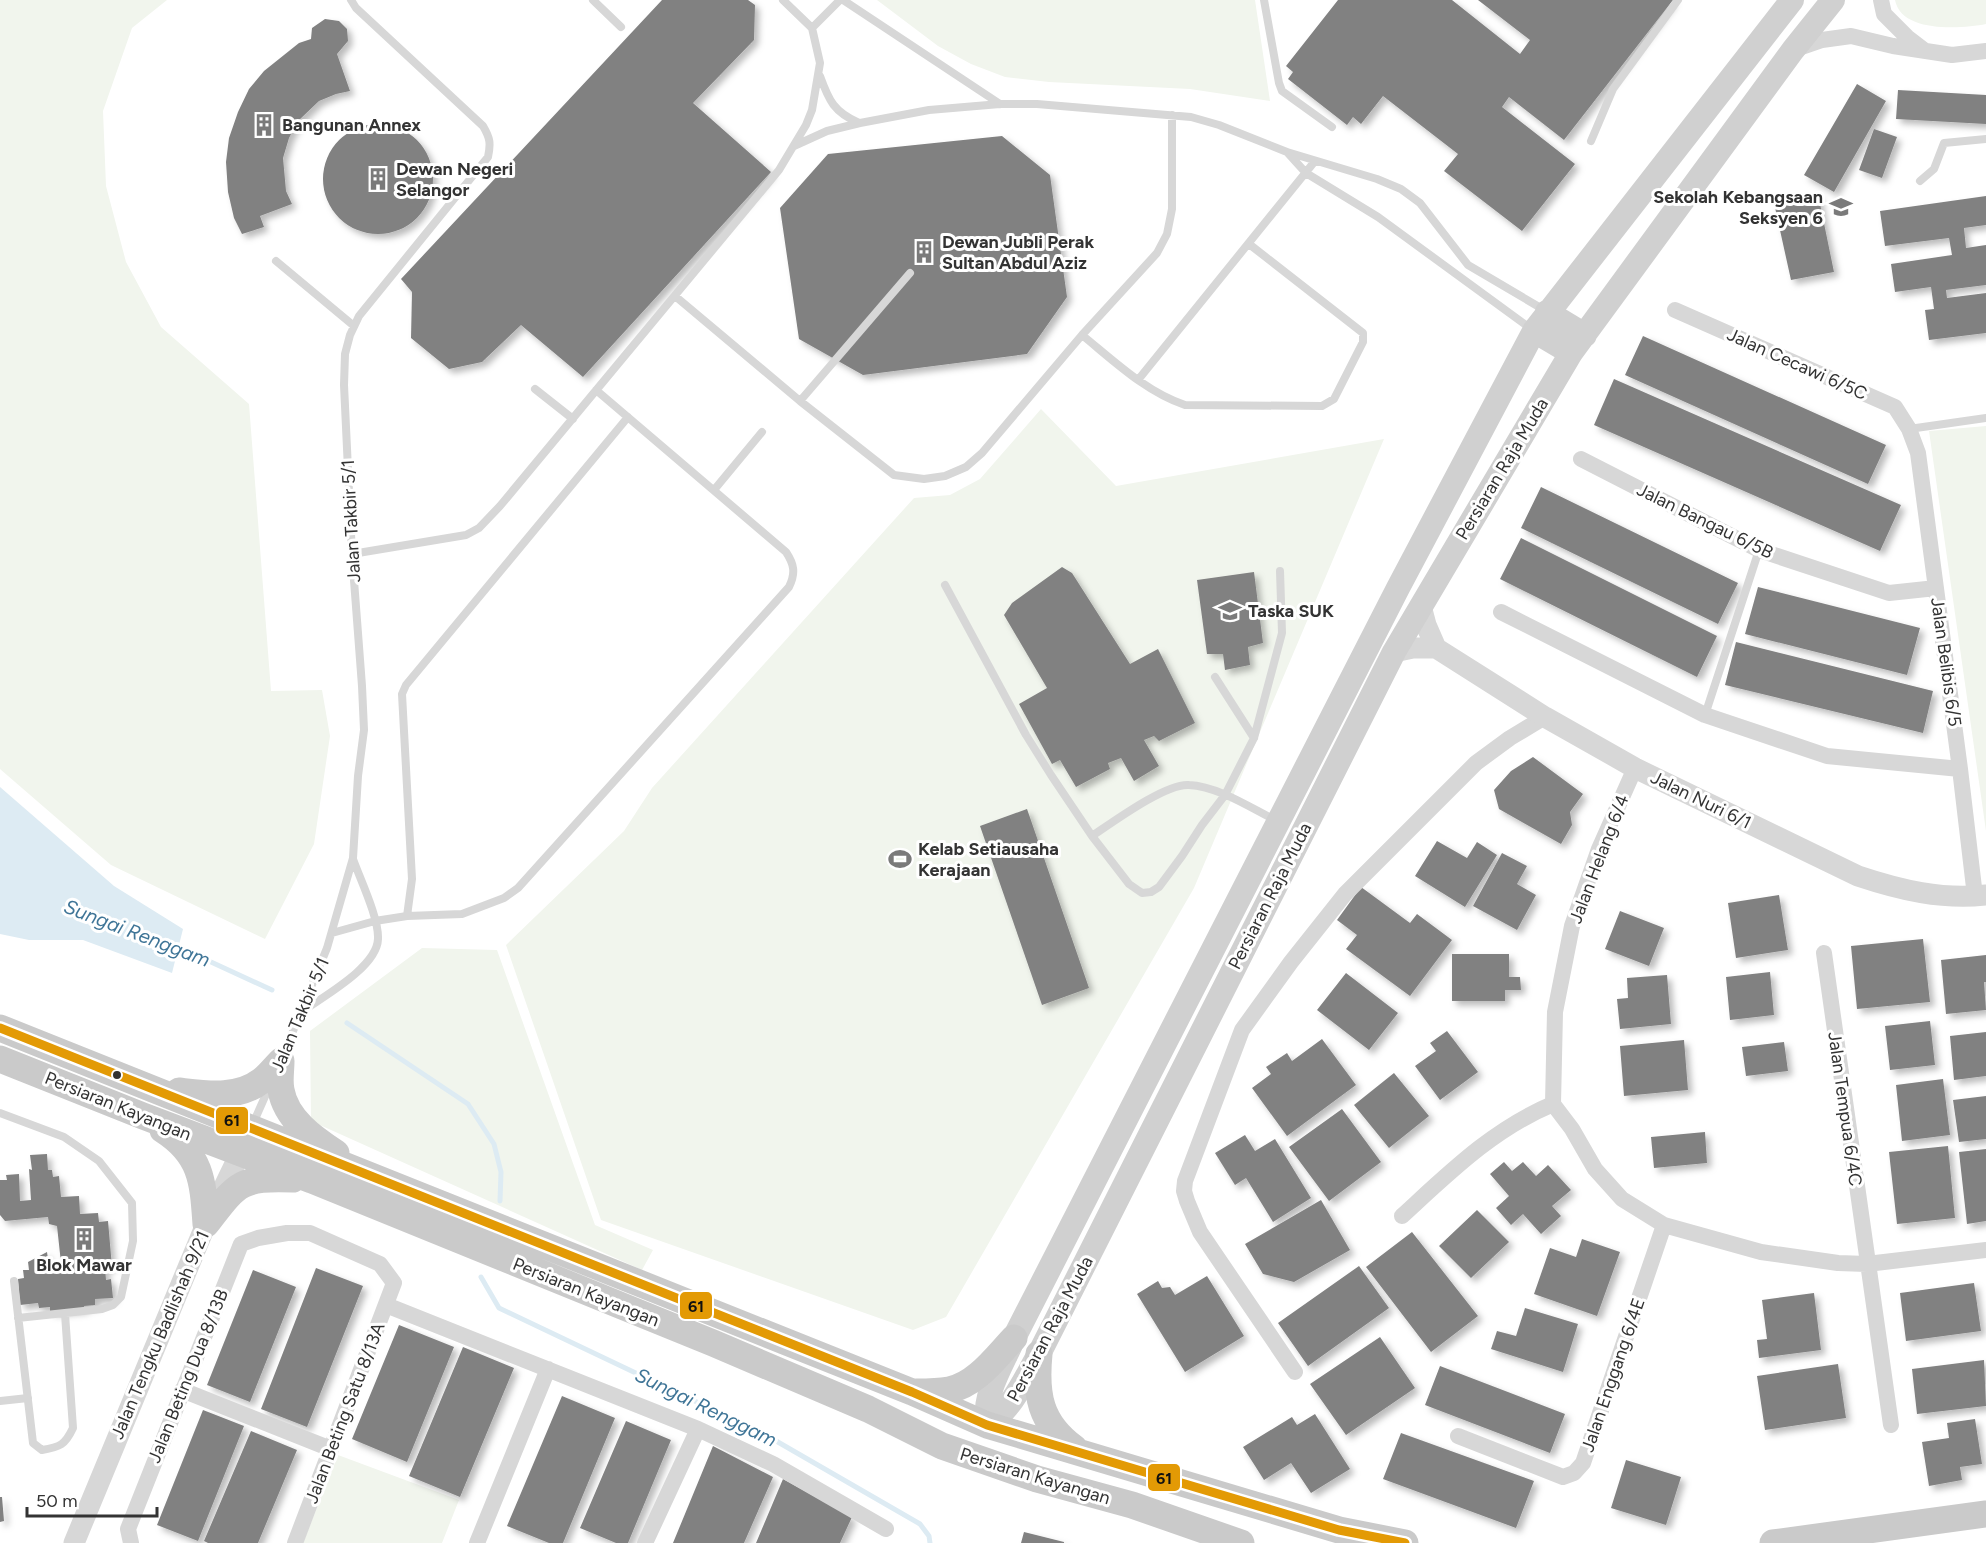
<svg xmlns="http://www.w3.org/2000/svg" width="1986" height="1543" viewBox="0 0 1986 1543" font-family="Figtree,sans-serif">
<style>
.green{fill:#f1f5ed}
.water{fill:#ddebf3}
.lines{fill:none;stroke-linecap:round;stroke-linejoin:round}
.stream{stroke:#ddebf3;stroke-width:5}
.building{fill:#818181;filter:url(#shadow)}
.service{stroke:#d7d7d7;stroke-width:8}
.minor{stroke:#d7d7d7;stroke-width:16}
.tertiary{stroke:#d7d7d7;stroke-width:21}
.secondary{stroke:#d0d0d0;stroke-width:24}
.primary{stroke:#cacaca;stroke-width:27}
.bus-1-casing{stroke:#fff;stroke-width:14}
.bus-1{stroke:#e39a05;stroke-width:9}
.bus-dot{fill:#333;stroke:#fff;stroke-width:2}
.labels{text-anchor:middle;dominant-baseline:central;stroke-width:6;stroke-linejoin:round;paint-order:stroke}
.poi-label{font-size:18px;font-weight:bold;fill:#333;stroke:#fff;text-anchor:start}
.street-label{font-size:18px;fill:#333;stroke:#fff}
.water-label{font-size:20px;font-style:italic;fill:#3f7597;stroke:#fff}
.line-badge{stroke:#fff;stroke-width:2}
.pale-badge-label{font-size:16px;text-anchor:middle;font-weight:bold;fill:#111}
</style>
<defs>
<filter id="shadow"><feDropShadow dx="4.5" dy="4.5" stdDeviation="3" flood-color="#0004"/></filter>
</defs>
<rect width="100%" height="100%" fill="#fff"/>
<path class="green" d="M0 0H167L132 28 103 111 106 186 126 262 161 327 249 404 271 691 322 690 330 736 314 844 265 939 111 865 0 769Z
M877 0H1255L1270 101 1190 89 1049 82 1005 77 971 64 938 46Z
M1895 0H1986V24C1961 29 1901 33 1895 0Z
M1041 409 1116 486 1384 439 1194 888 946 1317 913 1330 601 1220 506 945 624 831 652 788 914 498 950 495 980 479Z
M1986 426V831L1929 431Z
M422 948 497 950 595 1225 653 1250 642 1270 311 1121 310 1031Z
M338 1455 459 1500 442 1543H303Z"/>
<path class="water" d="M0 787 114 886 183 929 172 973 83 940H29L0 934Z"/>
<g class="lines">
<path class="stream" d="M172 944 272 990
M347 1023 468 1104 494 1144 501 1172 500 1201
M481 1277 499 1308 764 1434 920 1524 929 1536 930 1543"/>
</g>
<path class="building" d="M662 0H748L755 5 754 40 693 103 771 172 583 377 521 325 482 362 449 369 411 338 412 292 401 279Z
M1338 0H1452L1520 54 1530 40 1478 0H1673L1564 140 1509 97 1502 107 1575 164 1522 231 1444 171 1458 154 1383 96 1361 124 1353 117 1347 125 1288 79 1293 72 1286 66Z
M325 19 339 21 347 29 348 41 337 54 350 91 336 94 319 101 298 121 289 138 283 158 286 191 292 204 260 216 264 227 242 234 234 218 228 192 226 162 229 138 238 112 249 89 264 71 299 43 311 39 312 28Z
M1857 84 1886 101 1834 192 1804 175Z
M1898 90 1986 95V124L1896 119Z
M323 179a55 55 0 1 1 110 0a55 55 0 1 1-110 0Z
M1874 129 1897 137 1882 178 1859 170Z
M1002 136 1050 175 1067 297 1027 354 863 375 799 339 780 208 828 154Z
M1818 194 1834 272 1791 280 1774 203Z
M1986 196V225L1964 228 1966 248 1986 245V285L1946 290 1947 298 1986 293V333L1929 340 1925 310 1934 309 1931 287 1895 292 1891 264 1952 255 1949 238 1885 246 1880 211Z
M1643 336 1886 445 1868 484 1625 375Z
M1614 379 1901 505 1880 551 1594 425Z
M1541 487 1738 583 1718 624 1521 528Z
M1521 538 1717 636 1697 677 1500 579Z
M1062 567 1072 573 1130 664 1158 649 1195 723 1159 741 1154 736 1144 740 1159 766 1134 781 1121 758 1108 763 1110 769 1076 787 1060 760 1052 764 1019 704 1047 688 1004 615 1012 603Z
M1254 572 1263 643 1248 647 1250 665 1225 670 1223 654H1207L1197 580Z
M1758 587 1920 628 1907 675 1745 634Z
M1736 642 1933 691 1923 733 1725 685Z
M1533 757 1583 794 1570 812 1572 825 1561 844 1499 809 1494 790 1511 771Z
M1027 809 1089 988 1042 1005 980 826Z
M1437 841 1467 858 1477 842 1497 855 1465 907 1415 876Z
M1502 853 1527 866 1517 884 1536 895 1517 930 1473 906Z
M1361 887 1410 923 1417 914 1452 940 1410 996 1346 949 1357 935 1337 920Z
M1779 895 1788 950 1736 958 1728 903Z
M1620 911 1664 928 1649 966 1605 949Z
M1923 939 1930 1002 1857 1009 1851 946Z
M1452 954H1509V977H1520L1521 990H1505V1001H1452Z
M1986 955V982H1984L1986 1010 1946 1014 1941 960Z
M1770 972 1774 1015 1730 1020 1726 977Z
M1346 973 1398 1013 1369 1050 1317 1010Z
M1667 975 1671 1024 1620 1029 1617 999 1628 998 1627 978Z
M1930 1021 1935 1065 1890 1070 1885 1026Z
M1447 1031 1478 1072 1440 1100 1415 1066 1436 1051 1430 1043Z
M1986 1032V1076L1954 1080 1950 1036Z
M1322 1039 1356 1085 1287 1136 1252 1088 1271 1074 1266 1067 1287 1053 1292 1061Z
M1684 1040 1688 1090 1624 1096 1620 1046Z
M1784 1042 1788 1071 1746 1076 1742 1047Z
M1394 1073 1429 1116 1389 1148 1354 1105Z
M1943 1079 1950 1135 1902 1141 1896 1085Z
M1986 1096V1139L1959 1142 1953 1100Z
M1342 1109 1381 1162 1329 1201 1289 1147Z
M1705 1132 1707 1163 1654 1168 1651 1137Z
M1245 1135 1255 1151 1275 1139 1311 1198 1273 1222 1246 1178 1235 1185 1215 1153Z
M1948 1146 1955 1218 1897 1224 1889 1152Z
M1986 1149V1221L1967 1224 1959 1152Z
M47 1154 48 1170H52L53 1177 59 1176 61 1197 79 1196 80 1214 98 1213 99 1222 108 1221 112 1267 105 1268 106 1280 111 1279 113 1298 95 1299V1305L84 1306V1309L50 1312V1307L39 1308 38 1303 20 1305 18 1279 24 1278 23 1270H29L28 1262 47 1252 50 1274 62 1272 57 1226 49 1224 48 1217 5 1221 0 1215V1180H7L6 1175 19 1174 20 1201 31 1200 29 1169 32 1170 30 1155Z
M1504 1162 1512 1171 1523 1162 1536 1176 1548 1165 1571 1190 1552 1206 1561 1216 1541 1234 1523 1214 1511 1225 1496 1208 1509 1196 1490 1174Z
M1321 1200 1350 1250 1294 1282 1263 1274 1245 1244Z
M1477 1210 1509 1242 1471 1278 1439 1246Z
M1412 1232 1478 1316 1431 1352 1366 1267Z
M1582 1239 1620 1252 1597 1316 1534 1294 1550 1248 1576 1257Z
M1359 1266 1389 1308 1308 1366 1278 1323Z
M316 1268 363 1286 307 1427 261 1409Z
M253 1270 296 1287 250 1402 207 1385Z
M1207 1276 1244 1336 1185 1372 1137 1294 1158 1281 1162 1288 1170 1287 1175 1295Z
M1974 1283 1981 1331 1906 1341 1900 1293Z
M1814 1293 1821 1350 1759 1358 1757 1340 1767 1339 1762 1300Z
M1525 1308 1578 1324 1563 1372 1491 1349 1497 1331 1516 1336Z
M399 1325 454 1347 407 1462 352 1439Z
M1380 1337 1415 1388 1346 1435 1310 1384Z
M463 1347 514 1368 460 1497 409 1476Z
M1984 1360 1986 1406 1917 1414 1912 1369Z
M1838 1364 1846 1418 1765 1430 1757 1376Z
M1440 1366 1565 1414 1550 1453 1425 1405Z
M562 1396 615 1418 563 1543H549L507 1526Z
M203 1410 244 1426 198 1541 157 1525Z
M1315 1414 1350 1469 1311 1493 1291 1463 1264 1480 1243 1447 1292 1417 1297 1425Z
M1975 1419 1982 1464 1960 1467 1962 1480 1929 1486 1922 1442 1949 1438 1947 1423Z
M626 1421 671 1440 628 1543H616L580 1528Z
M251 1431 297 1450 258 1543H208L204 1541Z
M1401 1433 1534 1481 1516 1528 1383 1479Z
M713 1446 773 1477 744 1543H673Z
M1626 1460 1681 1477 1666 1525 1611 1508Z
M783 1479 852 1517 840 1543H756Z
M0 1497H2L4 1521 0 1522Z
M1024 1532 1064 1542V1543H1021Z"/>
<g class="lines">
<path class="service" d="M593 0 621 27
M843 0 1000 104
M1264 0 1279 83 1282 91 1332 127
M812 28 840 0
M820 76C829 101 834 112 859 123
M1591 141 1613 89 1678 0
M794 146 827 131 860 123 929 110 1000 104H1037L1191 117 1219 125 1287 152 1377 179 1401 189 1420 203 1468 265 1546 311
M1287 152 1306 173 1378 217 1534 331
M1920 181 1934 169 1944 143 1986 139
M276 261 354 326
M675 296 800 401 894 475 924 479 945 476 966 467 982 453 1082 335 1157 253 1167 234 1172 209V115
M1082 335C1114 361 1146 392 1185 405L1322 406 1334 399 1363 342V333L1249 244
M1138 380 1315 161
M535 389 573 419
M800 401 910 273
M1909 429 1986 418
M714 490 762 432
M352 554 466 535 479 528 500 506 779 170 806 125 812 110 820 63 812 28 783 0
M945 585 1026 735 1051 775 1092 836 1129 884 1142 893 1151 892 1159 887 1182 856 1202 825 1225 795 1254 738 1282 633 1280 571
M1215 677 1254 738
M1705 715 1759 550
M1092 836C1113 822 1166 783 1189 785 1217 786 1251 808 1275 820
M407 916 412 879 402 694 406 685 628 417
M332 933 375 921 407 916 462 914 504 898 518 888 789 587C796 573 794 564 786 552L596 390
M303 1011C324 996 377 967 378 939 379 918 360 879 353 859
M282 1058 327 948 353 858 358 776 364 730 362 686 352 554 344 385 345 354 350 335 359 316 488 157C491 143 490 138 483 126L356 8 351 0
M0 1113 64 1137 99 1161 132 1203 133 1241 121 1297 113 1305 102 1309 18 1318
M252 1126 271 1083
M14 1281 33 1443 42 1450C60 1447 65 1445 73 1428L65 1314
M0 1401 28 1398"/>
<path class="minor" d="M1881 0 1884 14 1907 37 1924 50
M1793 50 1822 40 1851 36 1893 46 1952 55 1986 51
M1675 310 1895 407 1909 429 1918 453 1960 769 1975 896
M1581 459 1759 550 1889 593 1936 588
M1501 612 1705 715 1827 756 1960 769
M1635 768 1599 849 1572 926 1555 1012 1553 1104 1572 1129 1595 1169 1622 1199 1664 1225 1761 1252 1838 1263 1867 1264 1986 1250
M1824 953 1891 1425
M1402 1216C1449 1173 1493 1129 1553 1104
M386 1305 698 1429 773 1464 886 1529
M1295 1372 1200 1232 1187 1201 1184 1191 1185 1181 1242 1030 1291 962 1345 894 1476 763 1510 738 1545 717
M182 1390 331 1449
M1458 1436 1563 1477 1574 1473 1583 1463 1664 1225
M131 1543 128 1529 241 1244 258 1238 287 1233H310L380 1264 394 1283 295 1543
M477 1543 548 1369
M645 1543 698 1429"/>
<path class="tertiary" d="M1421 606 1426 625 1436 648
M1394 652 1413 648H1436L1545 717 1635 768 1858 876C1900 890 1942 900 1986 895
M74 1543 206 1224 246 1141"/>
<path class="secondary" d="M1792 0 1534 331 1398 588 1014 1338C1002 1366 983 1393 987 1425 1013 1408 1024 1380 1039 1354L1394 652 1571 353 1793 50 1833 0
M1547 312 1585 335
M1534 331 1571 353"/>
<path class="primary" d="M0 1028 912 1392 987 1425 1339 1530 1405 1543
M0 1059 143 1116 312 1180 713 1343 868 1409 942 1446 1037 1479 1132 1505 1241 1543
M281 1061C281 1070 279 1081 281 1090 286 1119 313 1138 336 1153
M179 1091C206 1094 238 1099 261 1081 268 1076 274 1068 281 1061
M163 1130C202 1155 203 1182 206 1224
M206 1224C237 1184 239 1177 293 1179
M1039 1354C1035 1395 1040 1423 1074 1448
M916 1392C927 1392 938 1392 949 1390 976 1385 996 1357 1014 1338
M1773 1543 1986 1514"/>
<g class="bus-1-casing">
<path id="bus-1" d="M0 1028 912 1392 987 1425 1339 1530 1405 1543"/>
</g>
<use href="#bus-1" class="bus-1"/>
</g>
<defs>
<g id="building-bare" transform="scale(1.8)"><path d="M-4-6H4V6H1V3H-1V6H-4ZM-2.5-4.3h1.7v1.8h-1.7ZM.8-4.3h1.7v1.8H.8ZM-2.5-1h1.7V.8h-1.7ZM.8-1h1.7V.8H.8Z" fill="#7a7a7a" stroke="#fff" stroke-width="2.5" paint-order="stroke"/></g>
<g id="school-bare" transform="scale(1.8)"><path d="M0-5L7-2L0 1L-7-2ZM-4 1L0 2.5L4 1V4Q0 6-4 4Z" fill="#7a7a7a" stroke="#fff" stroke-width="2.5" paint-order="stroke"/></g>
<g id="stadium-bare" transform="scale(1.8)"><path d="M0-5a6.5 5 0 1 0 0 10a6.5 5 0 1 0 0-10ZM-3.5-1.8h7v3.6h-7Z" fill="#7a7a7a" stroke="#fff" stroke-width="2.5" paint-order="stroke"/></g>
</defs>
<g fill-rule="evenodd">
<use href="#building-bare" x="264" y="125"/>
<use href="#building-bare" x="378" y="179"/>
<use href="#school-bare" x="1841" y="207"/>
<use href="#building-bare" x="924" y="252"/>
<use href="#school-bare" x="1230" y="611"/>
<use href="#stadium-bare" x="900" y="859"/>
<use href="#building-bare" x="84" y="1239"/>
</g>
<circle class="bus-dot" cx="117" cy="1075" r="5"/>
<g class="labels">
<g class="poi-label">
<text x="282" y="125">Bangunan Annex</text>
<text x="396" y="169">Dewan Negeri<tspan x="396" dy="21">Selangor</tspan></text>
<text x="1823" y="197" text-anchor="end">Sekolah Kebangsaan<tspan x="1823" dy="21">Seksyen 6</tspan></text>
<text x="942" y="242">Dewan Jubli Perak<tspan x="942" dy="21">Sultan Abdul Aziz</tspan></text>
<text x="1248" y="611">Taska SUK</text>
<text x="918" y="849">Kelab Setiausaha<tspan x="918" dy="21">Kerajaan</tspan></text>
<text x="84" y="1265" text-anchor="middle">Blok Mawar</text>
</g>
<g class="street-label">
<text transform="translate(1797 364) rotate(24)">Jalan Cecawi 6/5C</text>
<text transform="translate(1502 469) rotate(-59)">Persiaran Raja Muda</text>
<text transform="translate(351 521) rotate(-93)">Jalan Takbir 5/1</text>
<text transform="translate(1705 521) rotate(26)">Jalan Bangau 6/5B</text>
<text transform="translate(1946 662) rotate(82)">Jalan Belibis 6/5</text>
<text transform="translate(1701 800) rotate(26)">Jalan Nuri 6/1</text>
<text transform="translate(1599 859) rotate(-69)">Jalan Helang 6/4</text>
<text transform="translate(1270 896) rotate(-63)">Persiaran Raja Muda</text>
<text transform="translate(300 1015) rotate(-67)">Jalan Takbir 5/1</text>
<text transform="translate(118 1106) rotate(22)">Persiaran Kayangan</text>
<text transform="translate(1845 1109) rotate(82)">Jalan Tempua 6/4C</text>
<text transform="translate(586 1292) rotate(22)">Persiaran Kayangan</text>
<text transform="translate(1050 1329) rotate(-62)">Persiaran Raja Muda</text>
<text transform="translate(160 1335) rotate(-67)">Jalan Tengku Badlishah 9/21</text>
<text transform="translate(1613 1375) rotate(-71)">Jalan Enggang 6/4E</text>
<text transform="translate(188 1376) rotate(-68)">Jalan Beting Dua 8/13B</text>
<text transform="translate(345 1413) rotate(-69)">Jalan Beting Satu 8/13A</text>
<text transform="translate(1035 1476) rotate(17)">Persiaran Kayangan</text>
</g>
<g class="water-label">
<text transform="translate(137 933) rotate(21)">Sungai Renggam</text>
<text transform="translate(706 1407) rotate(26)">Sungai Renggam</text>
</g>
</g>
<g class="line-badge">
<rect x="215" y="1106" width="34" height="29" rx="6" fill="#e39a05"/>
<rect x="679" y="1291" width="34" height="29" rx="6" fill="#e39a05"/>
<rect x="1147" y="1463" width="34" height="29" rx="6" fill="#e39a05"/>
</g>
<g class="pale-badge-label">
<text x="232" y="1126">61</text>
<text x="696" y="1312">61</text>
<text x="1164" y="1484">61</text>
</g>
<path d="M27 1507v9h130v-9" fill="none" stroke="#333333" stroke-width="3"/>
<text x="36" y="1507" font-size="18" fill="#333333" stroke="#ffffff" stroke-width="4.5" paint-order="stroke">50 m</text>
</svg>
